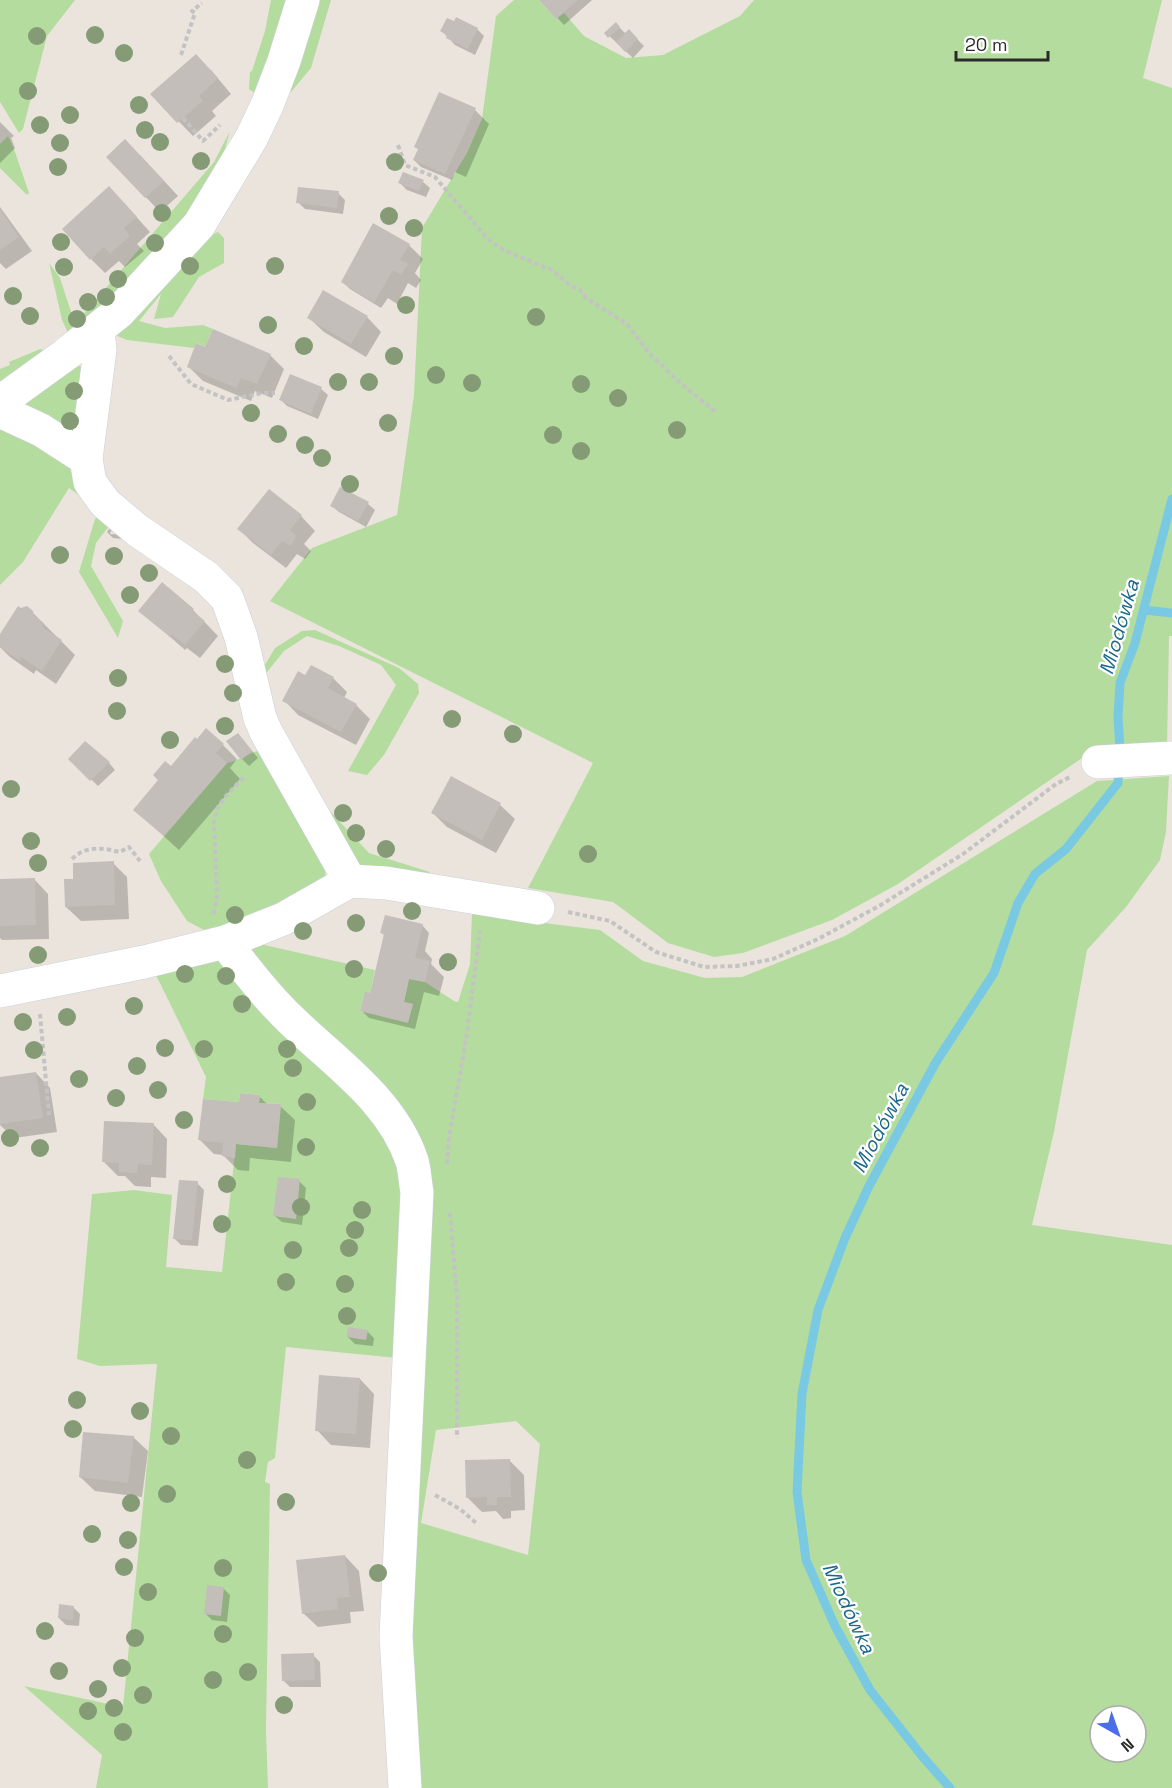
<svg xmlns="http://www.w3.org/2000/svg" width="1172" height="1788" viewBox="0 0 1172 1788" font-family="'Space Grotesk',sans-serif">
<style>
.green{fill:#b5dc9f;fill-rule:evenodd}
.shadow{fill:#0003}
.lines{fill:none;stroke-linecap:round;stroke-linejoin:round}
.stream{stroke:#7ac9e3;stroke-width:9}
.building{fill:#c3beba}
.minor-casing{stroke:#cccfda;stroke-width:34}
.path{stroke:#c3c3c3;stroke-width:4;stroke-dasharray:4.5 3;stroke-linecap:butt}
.minor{stroke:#fff;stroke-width:33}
.tree{fill:#849b76}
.labels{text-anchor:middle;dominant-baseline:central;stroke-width:4.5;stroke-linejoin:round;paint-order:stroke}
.water-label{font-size:20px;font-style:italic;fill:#1a688e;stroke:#fff}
</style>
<rect width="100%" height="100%" fill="#ebe4dd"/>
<path class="green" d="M0 0H75L47 36 23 129 19 133 0 102Z
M271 0H293L259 96 249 89 250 72 252 71 265 31Z
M314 0H331L311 68 291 92 288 86Z
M514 0H539L556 19 564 13 584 36 626 58 663 55 740 16 754 0H1162L1143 78 1172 88V636H1169L1167 749 1088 754 898 884 832 920 743 953 714 957 668 943 613 902 528 888 593 763 270 601 312 548 397 515 414 395 422 228 467 153 482 119 496 16Z
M230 131 219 170 174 232 108 313 69 335 62 320 49 263 60 278 75 324 214 162Z
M8 136 14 149 29 193 27 195 0 168V144Z
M218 232 224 238V263L199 277 173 317 154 319 161 294 139 321 165 328 203 325 213 329 205 347 197 343 194 348 127 340 115 335 206 237Z
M40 349 50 352 0 388V369L10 365 9 362Z
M78 366 83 367V498L69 488 23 562 0 585V415L46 384Z
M100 513 112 522 96 543 91 566 123 621 118 638 79 572 95 519Z
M208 569 242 589 262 670 275 648 302 631 315 630 399 668 418 684 419 693 384 755 367 775 348 771 396 685 381 665 339 646 307 636 284 651 263 677 275 725 302 766 298 772C285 752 272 734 265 711 254 676 253 632 236 599 230 587 218 578 208 569Z
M266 749 326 866 325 878 299 903 206 931 187 921 161 881 149 854 227 763C242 760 251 751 266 749Z
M1169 776 1166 832 1160 860 1126 907 1087 950 1054 1132 1032 1225 1172 1245V1788H416L410 1746 420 1165 242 945 260 944 375 970 370 993H365L360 1011 408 1022 413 1004 404 1002 409 979 425 982 454 1001 458 1002 470 964 472 914 600 930 643 961 705 978 742 977 845 936 1097 781ZM516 1421 540 1444 528 1555 421 1523 436 1430ZM1100 1716H1136V1752H1100Z
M327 808 369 853 430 872 425 876 356 866Z
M218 955 372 1109 407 1176 397 1358 286 1347 275 1458 268 1462 265 1482 270 1484 266 1730 268 1788H96L102 1755 24 1686 123 1707 157 1364 100 1366 77 1359 92 1194 134 1190 172 1195 166 1267 222 1272 236 1144 277 1148 281 1104 259 1103 260 1095 240 1093 239 1102 203 1099 206 1077 154 971Z"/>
<path class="shadow" d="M541 0H592L564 25Z
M616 24 626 34 629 31 644 46 633 58 606 33Z
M477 29 484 36 475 55 455 45 442 31Z
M211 70 231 94 212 111 216 116 193 136 152 94Z
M475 110 489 124 466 177 455 172 452 180 421 167 414 160Z
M0 122 14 136 11 138 15 148 0 163Z
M140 155 178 196 160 212 108 157Z
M423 182 430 188 426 197 407 190 400 183Z
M338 193 345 200 343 214 305 209 298 202Z
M123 202 150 232 137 244 144 251 125 267 119 261 105 273 91 259Z
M0 207 32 251 6 269 0 263Z
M409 245 423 259 415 273 421 280 416 288 408 283 397 304 388 298 381 308 350 289 343 282Z
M367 317 381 332 366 357 324 332 309 318Z
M206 348 270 355 284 369 272 398 255 391 251 401 203 381 188 366Z
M291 376 321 389 328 395 318 419 287 406 281 400Z
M341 489 368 504 375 510 366 527 339 512 332 506Z
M301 516 315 531 304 544 311 551 305 559 297 554 286 568 253 543 239 529Z
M113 524 122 532 111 531 110 534 126 535 130 540 113 538 107 532Z
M140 610H193L218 636 200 658 187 648 185 650Z
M32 612 75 655 56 684 36 670 34 674 10 657 0 647V636Z
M306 677 333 678 347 692 344 698 356 705 370 719 356 745 298 715 284 700Z
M244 741 258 758 249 766 242 759Z
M223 745 237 759 230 768 240 779 179 850 135 810 171 768Z
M70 759 109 763 115 770 98 786Z
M452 778 500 805 515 819 496 853 447 827 433 813Z
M113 863 127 877 129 919 81 921 66 907Z
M34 879 48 894 49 939 2 940 0 938V880Z
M386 917 423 926 429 933 425 951 432 959 431 964 444 977 439 996 424 992 415 1029 369 1018 362 1011 371 995 385 936 382 933Z
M36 1073 50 1088 57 1132 14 1138 0 1125V1079Z
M260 1097 268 1105 280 1106 295 1120 291 1162 250 1158 249 1171 238 1170 223 1155 214 1154 200 1140Z
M153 1124 167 1139 166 1178 151 1177V1187L135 1186 125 1176H118L104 1162Z
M299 1181 306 1188 302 1225 282 1222 275 1216Z
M197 1183 204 1190 198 1246 181 1245 174 1238Z
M367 1331 374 1338 373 1346 355 1344 348 1337Z
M360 1379 374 1394 370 1448 331 1445 317 1430Z
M133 1437 148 1451 142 1497 95 1491 80 1477Z
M510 1461 524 1475 525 1510 511 1511V1518L503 1519 496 1511 482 1512 468 1498Z
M345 1556 359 1571 364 1611 350 1612 351 1623 318 1627 303 1613Z
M223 1588 230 1595 227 1622 212 1620 206 1614Z
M73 1607 80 1614 79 1626 66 1625 59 1618Z
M313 1655 320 1662 321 1687H290L283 1680Z"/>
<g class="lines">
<path class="stream" d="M1144 610 1172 613
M950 1788 922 1756 870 1690 835 1626 806 1560 797 1492 802 1394 818 1310 845 1238 869 1186 936 1062 994 973 1018 903 1035 874 1066 849 1118 783 1120 750 1118 717 1120 683 1135 643 1172 499"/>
</g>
<path class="building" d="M539 0H578L556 19Z
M456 17 478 28 468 49 446 38 447 35 440 31 447 18 454 21Z
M616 22 620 27 608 38 604 33Z
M629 29 638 39 625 52 616 42Z
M196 54 218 78 199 96 203 101 177 123 150 94Z
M439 92 476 108 445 174 413 160 418 149 414 147Z
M125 139 164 181 145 198 106 157Z
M403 172 424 180 419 191 398 183Z
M109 186 137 217 124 228 130 236 110 254 104 247 90 260 62 229Z
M298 187 339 191 337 208 296 203Z
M0 209 19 237 0 250Z
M373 223 410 244 400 260 408 264 401 275 393 270 374 303 341 282Z
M323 290 368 316 351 344 307 318Z
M213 329 271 354 257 384 241 378 236 388 187 367 196 343 205 347Z
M290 374 322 387 311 414 279 400Z
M340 487 369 502 358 521 330 506Z
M269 489 302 515 290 530 297 536 290 546 282 541 271 555 237 529Z
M162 582 194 609 192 611 205 621 185 645 172 635 170 637 138 611Z
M18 606 21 608 27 606 33 611 34 616 44 623 42 627 62 640 42 671 21 657 20 661 0 647V634Z
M311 665 334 677 328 688 357 704 341 732 282 701 298 671 305 675Z
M206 728 224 744 216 753 227 763 164 836 133 810 158 780 153 775 165 761 171 766 195 737 197 739Z
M238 733 252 751 241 760 226 741Z
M85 741 110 762 90 781 68 759Z
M451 776 501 803 482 840 431 813Z
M114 861 115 905 65 907 64 879H73V863Z
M35 878 36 925 0 926V879Z
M385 915 423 924 415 958 430 961 425 982 409 979 404 1002 413 1004 408 1023 360 1011 365 992 370 993 384 934 380 933Z
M36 1072 43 1118 0 1124V1077Z
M240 1093 260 1095 259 1103 281 1104 277 1148 236 1144 235 1158 222 1156 223 1143 198 1140 203 1099 239 1102Z
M104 1121 154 1123 152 1165 138 1164 137 1173 119 1172V1163L102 1162Z
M278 1177 300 1179 296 1219 273 1216Z
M179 1180 198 1181 192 1240 173 1239Z
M348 1327 368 1330 366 1340 347 1337Z
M319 1375 360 1378 356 1434 315 1431Z
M83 1432 134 1436 128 1483 79 1477Z
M510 1459 511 1497H497V1505H487V1497L466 1498 465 1460Z
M345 1555 350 1597 337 1598 338 1609 302 1614 296 1560Z
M207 1585 224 1587 221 1616 204 1614Z
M59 1604 74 1606 73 1620 58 1618Z
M314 1653 315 1680 282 1681 281 1654Z"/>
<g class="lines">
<g class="minor-casing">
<path id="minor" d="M98 330 100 350 86 459 90 482 105 503 137 530 206 577 227 598 241 637 260 718 266 732 350 881
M0 402 65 355 119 312 199 225 252 137 268 103 284 61 303 0
M0 411 41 430 86 459
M1098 762 1172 758
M225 942C245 969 266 996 290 1019 334 1062 392 1100 412 1161 415 1171 415 1182 417 1192L396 1636 405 1788
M0 991 144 962 225 942 283 919 350 881 386 883 538 908"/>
</g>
<path class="path" d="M181 55 195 13 192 11 202 3
M183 118 203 141 220 125
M398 145 405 165 435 177 487 238 503 250 552 270 570 285 580 290 586 298 627 324 649 353 679 382 717 413
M169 356 191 384 228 400 262 393H275
M72 859C86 845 103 848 120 852L129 847 140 861
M568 912 610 921 656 952 704 967 737 966 773 959 818 939 879 906 963 854 1056 784 1070 777
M214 914 217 895 214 821 218 807 227 795 246 775
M40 1014 49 1115
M447 1164 449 1137 466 1040 480 931
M450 1213 457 1297V1438
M435 1495 460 1509 476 1523"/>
<use href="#minor" class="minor"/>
</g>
<g class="tree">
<circle cx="95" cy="35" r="9"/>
<circle cx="37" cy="36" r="9"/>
<circle cx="124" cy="53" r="9"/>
<circle cx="28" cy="91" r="9"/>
<circle cx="139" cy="105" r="9"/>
<circle cx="70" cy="115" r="9"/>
<circle cx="40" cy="125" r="9"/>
<circle cx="145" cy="130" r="9"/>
<circle cx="160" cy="142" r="9"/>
<circle cx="60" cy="143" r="9"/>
<circle cx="201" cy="161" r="9"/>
<circle cx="395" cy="162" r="9"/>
<circle cx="58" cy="167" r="9"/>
<circle cx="162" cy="213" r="9"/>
<circle cx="389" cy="216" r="9"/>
<circle cx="414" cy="228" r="9"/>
<circle cx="61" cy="242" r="9"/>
<circle cx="155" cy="243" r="9"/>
<circle cx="190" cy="266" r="9"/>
<circle cx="275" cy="266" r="9"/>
<circle cx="64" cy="267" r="9"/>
<circle cx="118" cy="279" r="9"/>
<circle cx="13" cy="296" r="9"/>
<circle cx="106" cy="297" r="9"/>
<circle cx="88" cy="302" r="9"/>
<circle cx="406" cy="305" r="9"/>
<circle cx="30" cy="316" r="9"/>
<circle cx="536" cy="317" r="9"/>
<circle cx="77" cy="319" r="9"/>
<circle cx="268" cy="325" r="9"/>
<circle cx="304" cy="346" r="9"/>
<circle cx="394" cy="356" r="9"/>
<circle cx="436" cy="375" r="9"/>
<circle cx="338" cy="382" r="9"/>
<circle cx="369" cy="382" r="9"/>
<circle cx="472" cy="383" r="9"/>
<circle cx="581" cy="384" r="9"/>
<circle cx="74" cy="391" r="9"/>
<circle cx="618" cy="398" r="9"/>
<circle cx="251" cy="413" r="9"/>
<circle cx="70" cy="421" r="9"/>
<circle cx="388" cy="423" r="9"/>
<circle cx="677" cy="430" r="9"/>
<circle cx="278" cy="434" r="9"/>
<circle cx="553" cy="435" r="9"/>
<circle cx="305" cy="445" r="9"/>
<circle cx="581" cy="451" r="9"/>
<circle cx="322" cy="458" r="9"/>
<circle cx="350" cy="484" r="9"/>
<circle cx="60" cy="555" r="9"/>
<circle cx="114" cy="556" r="9"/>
<circle cx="149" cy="573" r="9"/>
<circle cx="130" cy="595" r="9"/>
<circle cx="225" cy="664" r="9"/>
<circle cx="118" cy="678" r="9"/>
<circle cx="233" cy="693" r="9"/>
<circle cx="117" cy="711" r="9"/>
<circle cx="452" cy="719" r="9"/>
<circle cx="225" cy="726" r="9"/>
<circle cx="513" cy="734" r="9"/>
<circle cx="170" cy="740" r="9"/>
<circle cx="11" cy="789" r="9"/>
<circle cx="343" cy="813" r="9"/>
<circle cx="356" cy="833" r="9"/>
<circle cx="31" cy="841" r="9"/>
<circle cx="386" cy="849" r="9"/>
<circle cx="588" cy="854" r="9"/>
<circle cx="38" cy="863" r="9"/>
<circle cx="412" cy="911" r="9"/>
<circle cx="235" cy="915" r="9"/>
<circle cx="356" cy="923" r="9"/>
<circle cx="303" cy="931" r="9"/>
<circle cx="38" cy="955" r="9"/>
<circle cx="448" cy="962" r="9"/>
<circle cx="354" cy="969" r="9"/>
<circle cx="185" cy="974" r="9"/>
<circle cx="226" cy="976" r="9"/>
<circle cx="242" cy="1004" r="9"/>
<circle cx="134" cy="1006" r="9"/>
<circle cx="67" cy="1017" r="9"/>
<circle cx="23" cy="1022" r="9"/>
<circle cx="165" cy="1048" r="9"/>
<circle cx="204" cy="1049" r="9"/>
<circle cx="287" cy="1049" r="9"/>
<circle cx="34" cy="1050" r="9"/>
<circle cx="137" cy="1066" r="9"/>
<circle cx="293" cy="1068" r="9"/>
<circle cx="79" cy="1079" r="9"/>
<circle cx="158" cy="1090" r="9"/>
<circle cx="116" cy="1098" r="9"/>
<circle cx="307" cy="1102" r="9"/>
<circle cx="184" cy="1120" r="9"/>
<circle cx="10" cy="1138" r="9"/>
<circle cx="306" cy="1147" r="9"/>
<circle cx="40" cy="1148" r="9"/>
<circle cx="227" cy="1184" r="9"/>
<circle cx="301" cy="1207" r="9"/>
<circle cx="362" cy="1210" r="9"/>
<circle cx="222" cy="1224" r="9"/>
<circle cx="355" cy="1230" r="9"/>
<circle cx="349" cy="1248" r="9"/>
<circle cx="293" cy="1250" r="9"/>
<circle cx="286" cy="1282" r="9"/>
<circle cx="345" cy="1284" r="9"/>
<circle cx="347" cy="1316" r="9"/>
<circle cx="77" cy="1400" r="9"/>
<circle cx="140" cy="1411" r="9"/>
<circle cx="73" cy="1429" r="9"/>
<circle cx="171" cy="1436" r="9"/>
<circle cx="247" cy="1460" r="9"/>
<circle cx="167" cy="1494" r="9"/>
<circle cx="286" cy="1502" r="9"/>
<circle cx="131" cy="1503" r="9"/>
<circle cx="92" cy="1534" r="9"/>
<circle cx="128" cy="1540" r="9"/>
<circle cx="124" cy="1567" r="9"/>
<circle cx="223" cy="1568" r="9"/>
<circle cx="378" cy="1573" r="9"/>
<circle cx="148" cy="1592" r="9"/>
<circle cx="45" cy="1631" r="9"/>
<circle cx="223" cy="1634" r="9"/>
<circle cx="135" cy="1638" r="9"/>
<circle cx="122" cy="1668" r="9"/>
<circle cx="59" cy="1671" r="9"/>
<circle cx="248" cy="1672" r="9"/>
<circle cx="213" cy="1680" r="9"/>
<circle cx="98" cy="1689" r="9"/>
<circle cx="143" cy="1695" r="9"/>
<circle cx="284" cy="1705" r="9"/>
<circle cx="114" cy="1708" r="9"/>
<circle cx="88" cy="1711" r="9"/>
<circle cx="123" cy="1732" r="9"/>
</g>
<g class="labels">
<g class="water-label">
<text transform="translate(1119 627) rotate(-74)">Miodówka</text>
<text transform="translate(880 1128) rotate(-62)">Miodówka</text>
<text transform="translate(849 1608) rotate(65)">Miodówka</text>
</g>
</g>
<g transform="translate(1118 1734) rotate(140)"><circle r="28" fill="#ffffff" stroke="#aaaaaa" stroke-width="1.5"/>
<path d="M0-4.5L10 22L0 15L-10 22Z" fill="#4c6de8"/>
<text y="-9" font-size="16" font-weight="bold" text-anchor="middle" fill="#2a2a2a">N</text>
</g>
<path d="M956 51v9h92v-9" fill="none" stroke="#2a2a2a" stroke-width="3"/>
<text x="965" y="51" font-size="18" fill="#2a2a2a" stroke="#ffffff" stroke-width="4.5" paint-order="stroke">20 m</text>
</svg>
